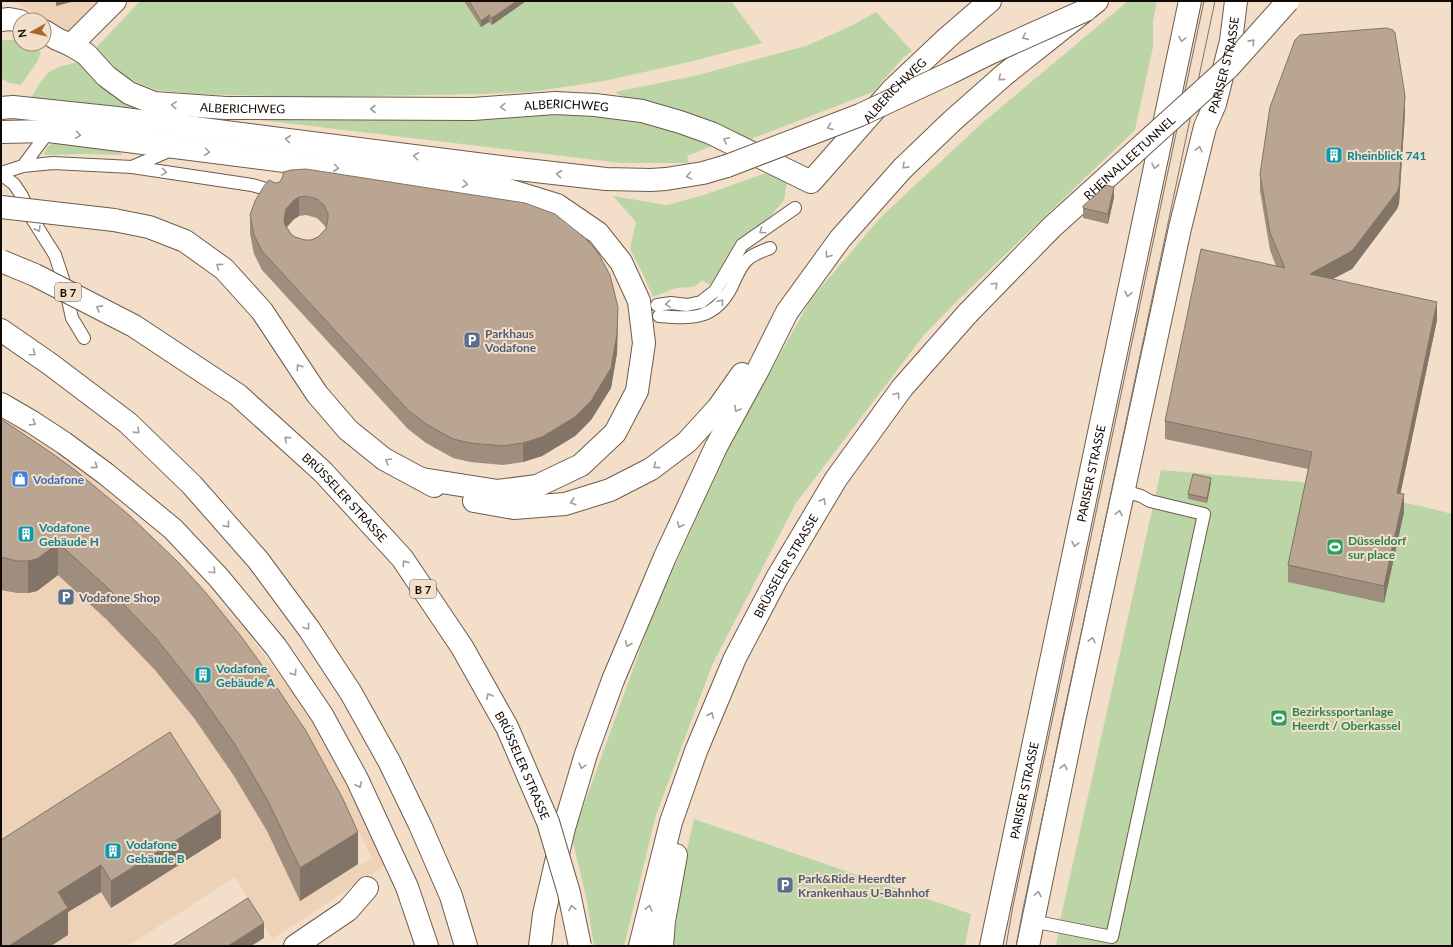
<svg xmlns="http://www.w3.org/2000/svg" width="1453" height="947" viewBox="0 0 1453 947" font-family="Lato,sans-serif">
<style>
.built{fill:#edd2b8;fill-rule:evenodd}
.green{fill:#bcd5a6}
.lines{fill:none;stroke-linecap:round;stroke-linejoin:round}
.lane-casing{stroke:#6e5c4a;stroke-width:14}
.street-casing{stroke:#6e5c4a;stroke-width:24}
.secondary-casing{stroke:#6e5c4a;stroke-width:24}
.highway-casing{stroke:#6e5c4a;stroke-width:24}
.lane{stroke:#fff;stroke-width:12}
.street{stroke:#fff;stroke-width:22}
.secondary{stroke:#fff;stroke-width:22}
.highway{stroke:#fff;stroke-width:22}
.tram{stroke:#817366;stroke-width:1}
.highway-bridge-casing{stroke:#6e5c4a;stroke-width:24;stroke-linecap:butt}
.highway-bridge{stroke:#fff;stroke-width:22}
.wall{fill:#9f8e7d;fill-rule:evenodd}
.shaded-wall{fill:#827466}
.building{fill:#b9a591;stroke:#827466;fill-rule:evenodd}
.oneway{stroke:#a09d9b}
.labels{text-anchor:middle;dominant-baseline:central;stroke-width:4;stroke-linejoin:round;paint-order:stroke}
.shield{fill:#f3dec9;stroke:#554a3f;stroke-width:1}
.shield-label{font-size:11px;font-weight:bold;fill:#110a04}
.street-label{font-size:12px;fill:#110a04;stroke:#f3dec9}
.culture-label{font-size:12px;font-weight:bold;fill:#0d838f;stroke:#f3dec9;text-anchor:start}
.service-label{font-size:12px;font-weight:bold;fill:#4e5e75;stroke:#f3dec9;text-anchor:start}
.shop-label{font-size:12px;font-weight:bold;fill:#366cbe;stroke:#f3dec9;text-anchor:start}
.leisure-label{font-size:12px;font-weight:bold;fill:#27864d;stroke:#f3dec9;text-anchor:start}
</style>
<rect width="100%" height="100%" fill="#f3dec9"/>
<path class="built" d="M12 1H107L75 34Z
M1 413 20 425 100 484 244 628 304 708 347 780 385 865 272 939 235 877 128 946H1ZM314 750 339 791 372 858 360 865 335 814Z"/>
<path class="green" d="M140 1H731L762 43 689 62 604 81 530 92 481 94 314 97 194 94 157 90 142 85 118 72 96 48Z
M1128 1H1157L1153 21V47L1135 130 957 301 924 335 796 503 713 663 656 815 624 946H594L587 901 572 838 653 614 734 436 811 299 881 217 981 124Z
M876 12 912 51 903 58 873 92 746 141 632 103 615 92 694 76 806 46 851 26Z
M4 40H14L41 52 37 62 21 85 9 83 1 78V41Z
M85 60 146 112 31 98C36 90 42 78 49 72 57 66 74 64 85 60Z
M554 109 630 114 733 146 717 151 712 146 687 156 689 163H621L244 118Z
M56 142 121 150V155L87 154 45 155 44 153 47 147Z
M775 170 787 182 784 200 765 223 735 242 710 285 702 280 694 287 676 288 653 297 644 276 630 249 636 222 613 196 667 205 704 195Z
M1161 470 1301 482 1425 507 1452 514V946H1056L1060 921Z
M694 819 971 914 965 946H673L685 858Z"/>
<g class="lines">
<g class="lane-casing">
<path id="lane" d="M23 166 49 131
M132 167 171 150
M1 173 23 166 53 163 132 167 252 185 266 189 276 195
M1 176 6 178 14 184 22 196 31 217 55 255 64 282 72 318 84 338
M657 305 671 303 687 305 701 302 715 291 742 245 795 208
M659 316C692 319 715 320 732 286 735 279 742 264 748 259 753 254 763 251 770 248
M1032 921 1112 937 1204 514 1150 501 1141 496 1124 491"/>
</g>
<g class="street-casing">
<g id="street">
<path d="M1 20 9 19 20 21"/>
<path id="s1" d="M44 31 57 39 71 45 86 54 106 76 129 93 154 103 226 108 473 109 555 103 595 105 642 111 680 122 711 133 811 182 892 90 947 38 990 1"/>
<path d="M71 45 115 1"/>
<path d="M295 946 348 910 367 888"/>
</g>
</g>
<g class="secondary-casing">
<g id="secondary">
<path id="s2" d="M991 946 1190 1"/>
<path id="s3" d="M1028 946 1074 721 1180 228 1205 127 1215 104 1231 41 1236 1"/>
</g>
</g>
<g class="highway-casing">
<g id="highway">
<path d="M1 108 13 107 117 118 508 168 606 179 651 180 666 179 703 173 727 166"/>
<path d="M1 132 49 131 505 189 557 205 598 233 621 262 639 301 644 343 637 391 615 433 581 465 537 486 498 491 422 479"/>
<path d="M114 220 149 227 185 241 224 269 262 311 317 394 348 430 384 459 434 486"/>
<path d="M1 330 50 364 128 423 192 485 258 560 309 629 351 693 389 761 420 825 451 896 466 946"/>
<path d="M1 404 32 422 64 443 106 474 173 529 219 578 276 647 322 715 357 779 407 887 427 946"/>
<path d="M474 501 514 508 565 504 610 490 651 469 687 442 718 408 742 374"/>
<path d="M540 946 544 914 564 828 586 754 613 680 665 557 716 447 759 368 787 312 840 239 902 169 952 121 1004 75 1097 1"/>
<path id="s4" d="M640 946 671 822 696 751 735 658 777 578 836 479 902 388 968 313"/>
<path d="M662 946 664 921 676 855"/>
</g>
</g>
<use href="#lane" class="lane"/>
<use href="#street" class="street"/>
<use href="#secondary" class="secondary"/>
<use href="#highway" class="highway"/>
<path class="tram" d="M1006 946 1013 906 1204 1
M1016 946 1023 909 1215 1"/>
<g class="highway-bridge-casing">
<g id="highway-bridge">
<path d="M727 166 860 115 950 73 988 54 1086 10"/>
<path d="M1 207 114 220"/>
<path id="s5" d="M1 261 35 275 134 326 238 395 323 472 402 558 462 647 507 727 548 822 569 893 580 946"/>
<path id="s6" d="M968 313 1052 227 1230 66 1288 1"/>
</g>
</g>
<use href="#highway-bridge" class="highway-bridge"/>
</g>
<path class="wall" d="M464 1H526L492 25 489 22 481 27Z
M1405 113 1399 204 1397 209 1352 269 1332 279 1437 320 1400 493 1404 512 1384 603 1288 582V565L1308 469 1165 439V421L1276 266 1270 250 1260 191V174Z
M283 172 618 326 617 353 611 388 591 420 575 436 542 456 523 462 503 465 470 462 453 458 426 443 408 429 262 270 254 254 250 234V215L275 183 280 182 283 178ZM306 215 317 218 324 225 326 228 318 237 311 240H305L295 237 291 234 287 227 294 219 299 216Z
M1114 197 1108 224 1083 218V208Z
M1 419 358 864 300 901 267 831 234 776 194 718 155 670 107 620 58 575 37 591 28 593H17L1 590Z
M1211 483 1207 503 1188 499V494Z
M221 838 111 908 101 892 68 912V935L1 840Z"/>
<path class="shaded-wall" d="M56 1H75L56 6Z
M517 1H526L492 25V18Z
M489 15V22L481 27V21Z
M1405 96V113L1399 204 1397 209 1352 269 1310 291V274Z
M1114 187V197L1108 224V214Z
M299 197V216L294 219 286 228 284 219 286 209 294 200Z
M1437 302V320L1397 510V493Z
M618 307 617 353 611 388 591 420 575 436 542 456 523 462V443Z
M1211 478V483L1207 503V498Z
M1404 494V512L1384 603V586Z
M58 543V575L37 591 28 593V561Z
M221 812V838L111 908V881Z
M358 832V864L300 901V868Z
M101 865V892L68 912V935L51 946H9L58 892Z
M264 923V938L251 946H228Z"/>
<path class="building" d="M469 1H517L492 18 489 15 481 21Z
M1386 28 1393 30 1395 33 1405 96 1399 187 1397 192 1352 251 1310 274 1437 302 1397 493 1404 494 1384 586 1288 565 1312 452 1165 421 1201 249 1285 268 1270 233 1260 174 1270 107 1295 40 1300 35Z
M306 169 525 203 555 214 585 238 597 251 610 275 618 307 617 334 611 368 591 401 575 417 542 437 523 443 503 446 470 443 453 439 426 424 408 410 262 251 254 235 250 215 255 201 264 186 269 180 275 183 280 182 283 176V172L291 170ZM306 196 317 199 324 205 328 214V219L326 229 318 237 311 240H305L295 237 291 234 285 225 284 219 286 209 294 200 299 197Z
M1106 185 1114 187 1108 214 1083 208V206Z
M1 419 50 452 75 470 130 516 179 563 206 593 240 635 259 661 306 731 342 797 358 832 300 868 267 799 234 743 194 686 155 637 107 587 58 543 37 559 28 561H17L1 557Z
M1193 474 1211 478 1207 498 1188 494Z
M170 732 221 812 111 881 101 865 58 892 68 908 9 946H1V840Z
M248 898 264 923 228 946H172Z"/>
<defs><path id="oneway-chevron" d="M-2-3.5L2.5 0L-2 3.5" fill="none" stroke-width="1.6" stroke-linecap="round" stroke-linejoin="round"/></defs>
<g class="oneway">
<use href="#oneway-chevron" transform="translate(1025 37) rotate(156)"/>
<use href="#oneway-chevron" transform="translate(1182 39) rotate(102)"/>
<use href="#oneway-chevron" transform="translate(1252 42) rotate(-48)"/>
<use href="#oneway-chevron" transform="translate(1001 78) rotate(139)"/>
<use href="#oneway-chevron" transform="translate(174 105) rotate(-176)"/>
<use href="#oneway-chevron" transform="translate(503 107) rotate(176)"/>
<use href="#oneway-chevron" transform="translate(373 109) rotate(-180)"/>
<use href="#oneway-chevron" transform="translate(830 127) rotate(159)"/>
<use href="#oneway-chevron" transform="translate(78 135) rotate(8)"/>
<use href="#oneway-chevron" transform="translate(288 139) rotate(-173)"/>
<use href="#oneway-chevron" transform="translate(726 140) rotate(-155)"/>
<use href="#oneway-chevron" transform="translate(1199 149) rotate(-76)"/>
<use href="#oneway-chevron" transform="translate(207 152) rotate(7)"/>
<use href="#oneway-chevron" transform="translate(416 156) rotate(-173)"/>
<use href="#oneway-chevron" transform="translate(905 166) rotate(136)"/>
<use href="#oneway-chevron" transform="translate(1155 166) rotate(102)"/>
<use href="#oneway-chevron" transform="translate(336 168) rotate(7)"/>
<use href="#oneway-chevron" transform="translate(164 172) rotate(9)"/>
<use href="#oneway-chevron" transform="translate(559 174) rotate(-173)"/>
<use href="#oneway-chevron" transform="translate(689 176) rotate(170)"/>
<use href="#oneway-chevron" transform="translate(465 184) rotate(7)"/>
<use href="#oneway-chevron" transform="translate(38 229) rotate(59)"/>
<use href="#oneway-chevron" transform="translate(762 231) rotate(145)"/>
<use href="#oneway-chevron" transform="translate(828 255) rotate(126)"/>
<use href="#oneway-chevron" transform="translate(219 266) rotate(-143)"/>
<use href="#oneway-chevron" transform="translate(995 285) rotate(-45)"/>
<use href="#oneway-chevron" transform="translate(1128 294) rotate(102)"/>
<use href="#oneway-chevron" transform="translate(721 302) rotate(-49)"/>
<use href="#oneway-chevron" transform="translate(668 304) rotate(175)"/>
<use href="#oneway-chevron" transform="translate(99 308) rotate(-152)"/>
<use href="#oneway-chevron" transform="translate(33 353) rotate(35)"/>
<use href="#oneway-chevron" transform="translate(299 367) rotate(-124)"/>
<use href="#oneway-chevron" transform="translate(897 395) rotate(-54)"/>
<use href="#oneway-chevron" transform="translate(737 409) rotate(119)"/>
<use href="#oneway-chevron" transform="translate(33 423) rotate(32)"/>
<use href="#oneway-chevron" transform="translate(137 431) rotate(44)"/>
<use href="#oneway-chevron" transform="translate(287 439) rotate(-138)"/>
<use href="#oneway-chevron" transform="translate(388 461) rotate(-150)"/>
<use href="#oneway-chevron" transform="translate(95 466) rotate(36)"/>
<use href="#oneway-chevron" transform="translate(656 466) rotate(143)"/>
<use href="#oneway-chevron" transform="translate(823 501) rotate(-59)"/>
<use href="#oneway-chevron" transform="translate(573 502) rotate(163)"/>
<use href="#oneway-chevron" transform="translate(1119 513) rotate(-78)"/>
<use href="#oneway-chevron" transform="translate(227 525) rotate(49)"/>
<use href="#oneway-chevron" transform="translate(680 525) rotate(115)"/>
<use href="#oneway-chevron" transform="translate(1075 544) rotate(102)"/>
<use href="#oneway-chevron" transform="translate(405 563) rotate(-125)"/>
<use href="#oneway-chevron" transform="translate(213 571) rotate(47)"/>
<use href="#oneway-chevron" transform="translate(307 627) rotate(54)"/>
<use href="#oneway-chevron" transform="translate(1092 640) rotate(-78)"/>
<use href="#oneway-chevron" transform="translate(628 644) rotate(113)"/>
<use href="#oneway-chevron" transform="translate(294 673) rotate(56)"/>
<use href="#oneway-chevron" transform="translate(489 696) rotate(-119)"/>
<use href="#oneway-chevron" transform="translate(711 715) rotate(-67)"/>
<use href="#oneway-chevron" transform="translate(582 766) rotate(107)"/>
<use href="#oneway-chevron" transform="translate(1064 767) rotate(-78)"/>
<use href="#oneway-chevron" transform="translate(359 785) rotate(65)"/>
<use href="#oneway-chevron" transform="translate(1038 894) rotate(-78)"/>
<use href="#oneway-chevron" transform="translate(572 908) rotate(-102)"/>
<use href="#oneway-chevron" transform="translate(649 908) rotate(-76)"/>
</g>
<defs>
<g id="building-square" transform="scale(0.9)"><rect x="-9" y="-9" width="18" height="18" rx="4" fill="#0f9aa8" stroke="#f3dec9"/><path d="M-4-6H4V6H1V3H-1V6H-4ZM-2.5-4.3h1.7v1.8h-1.7ZM.8-4.3h1.7v1.8H.8ZM-2.5-1h1.7V.8h-1.7ZM.8-1h1.7V.8H.8Z" fill="#fff"/></g>
<g id="parking-square" transform="scale(0.9)"><rect x="-9" y="-9" width="18" height="18" rx="4" fill="#5c6f8a" stroke="#f3dec9"/><path d="M-3.5-5.5H1a3.5 3.5 0 0 1 0 7H-1V5.5H-3.5ZM-1-3.4V-.6H.8a1.4 1.4 0 0 0 0-2.8Z" fill="#fff"/></g>
<g id="shop-square" transform="scale(0.9)"><rect x="-9" y="-9" width="18" height="18" rx="4" fill="#3f7fe0" stroke="#f3dec9"/><path d="M-5-2.5h2.3a2.7 3.5 0 0 1 5.4 0H5L5.5 6h-11ZM-1.5-2.5h3a1.5 2.3 0 0 0-3 0Z" fill="#fff"/></g>
<g id="stadium-square" transform="scale(0.9)"><rect x="-9" y="-9" width="18" height="18" rx="4" fill="#2e9e5b" stroke="#f3dec9"/><path d="M0-5a6.5 5 0 1 0 0 10a6.5 5 0 1 0 0-10ZM-3.5-1.8h7v3.6h-7Z" fill="#fff"/></g>
</defs>
<g fill-rule="evenodd">
<use href="#building-square" x="1334" y="155"/>
<use href="#parking-square" x="472" y="340"/>
<use href="#shop-square" x="20" y="479"/>
<use href="#building-square" x="26" y="534"/>
<use href="#stadium-square" x="1335" y="547"/>
<use href="#parking-square" x="66" y="597"/>
<use href="#building-square" x="203" y="675"/>
<use href="#stadium-square" x="1279" y="718"/>
<use href="#building-square" x="113" y="851"/>
<use href="#parking-square" x="785" y="885"/>
</g>
<g class="labels">
<g class="shield">
<rect x="55" y="283" width="26" height="18" rx="3"/>
<rect x="410" y="580" width="26" height="18" rx="3"/>
</g>
<g class="shield-label">
<text x="68" y="292">B 7</text>
<text x="423" y="589">B 7</text>
</g>
<g class="street-label">
<text stroke="none"><textPath href="#s3" startOffset="903">PARISER STRASSE</textPath></text>
<text stroke="none"><textPath href="#s1" startOffset="930">ALBERICHWEG</textPath></text>
<text stroke="none"><textPath href="#s1" startOffset="222">ALBERICHWEG</textPath></text>
<text stroke="none"><textPath href="#s1" startOffset="546">ALBERICHWEG</textPath></text>
<text stroke="none"><textPath href="#s6" startOffset="224">RHEINALLEETUNNEL</textPath></text>
<text stroke="none"><textPath href="#s2" startOffset="483">PARISER STRASSE</textPath></text>
<text stroke="none"><textPath href="#s5" startOffset="421">BRÜSSELER STRASSE</textPath></text>
<text stroke="none"><textPath href="#s4" startOffset="409">BRÜSSELER STRASSE</textPath></text>
<text stroke="none"><textPath href="#s5" startOffset="745">BRÜSSELER STRASSE</textPath></text>
<text stroke="none"><textPath href="#s2" startOffset="159">PARISER STRASSE</textPath></text>
</g>
<g class="culture-label">
<text x="1347" y="155">Rheinblick 741</text>
<text x="39" y="527">Vodafone<tspan x="39" dy="14">Gebäude H</tspan></text>
<text x="216" y="668">Vodafone<tspan x="216" dy="14">Gebäude A</tspan></text>
<text x="126" y="844">Vodafone<tspan x="126" dy="14">Gebäude B</tspan></text>
</g>
<g class="service-label">
<text x="485" y="333">Parkhaus<tspan x="485" dy="14">Vodafone</tspan></text>
<text x="79" y="597">Vodafone Shop</text>
<text x="798" y="878">Park&amp;Ride Heerdter<tspan x="798" dy="14">Krankenhaus U-Bahnhof</tspan></text>
</g>
<g class="shop-label">
<text x="33" y="479">Vodafone</text>
</g>
<g class="leisure-label">
<text x="1348" y="540">Düsseldorf<tspan x="1348" dy="14">sur place</tspan></text>
<text x="1292" y="711">Bezirkssportanlage<tspan x="1292" dy="14">Heerdt / Oberkassel</tspan></text>
</g>
</g>
<rect width="1453" height="947" fill="none" stroke="#110a04" stroke-width="4"/>
<g transform="translate(32 32) rotate(262)"><circle r="19" fill="#f3dec9" stroke="#99897a"/>
<path d="M0-3L7 15L0 10L-7 15Z" fill="#a46a29"/>
<text y="-6" font-size="11" font-weight="bold" text-anchor="middle" fill="#110a04">N</text>
</g>
</svg>
